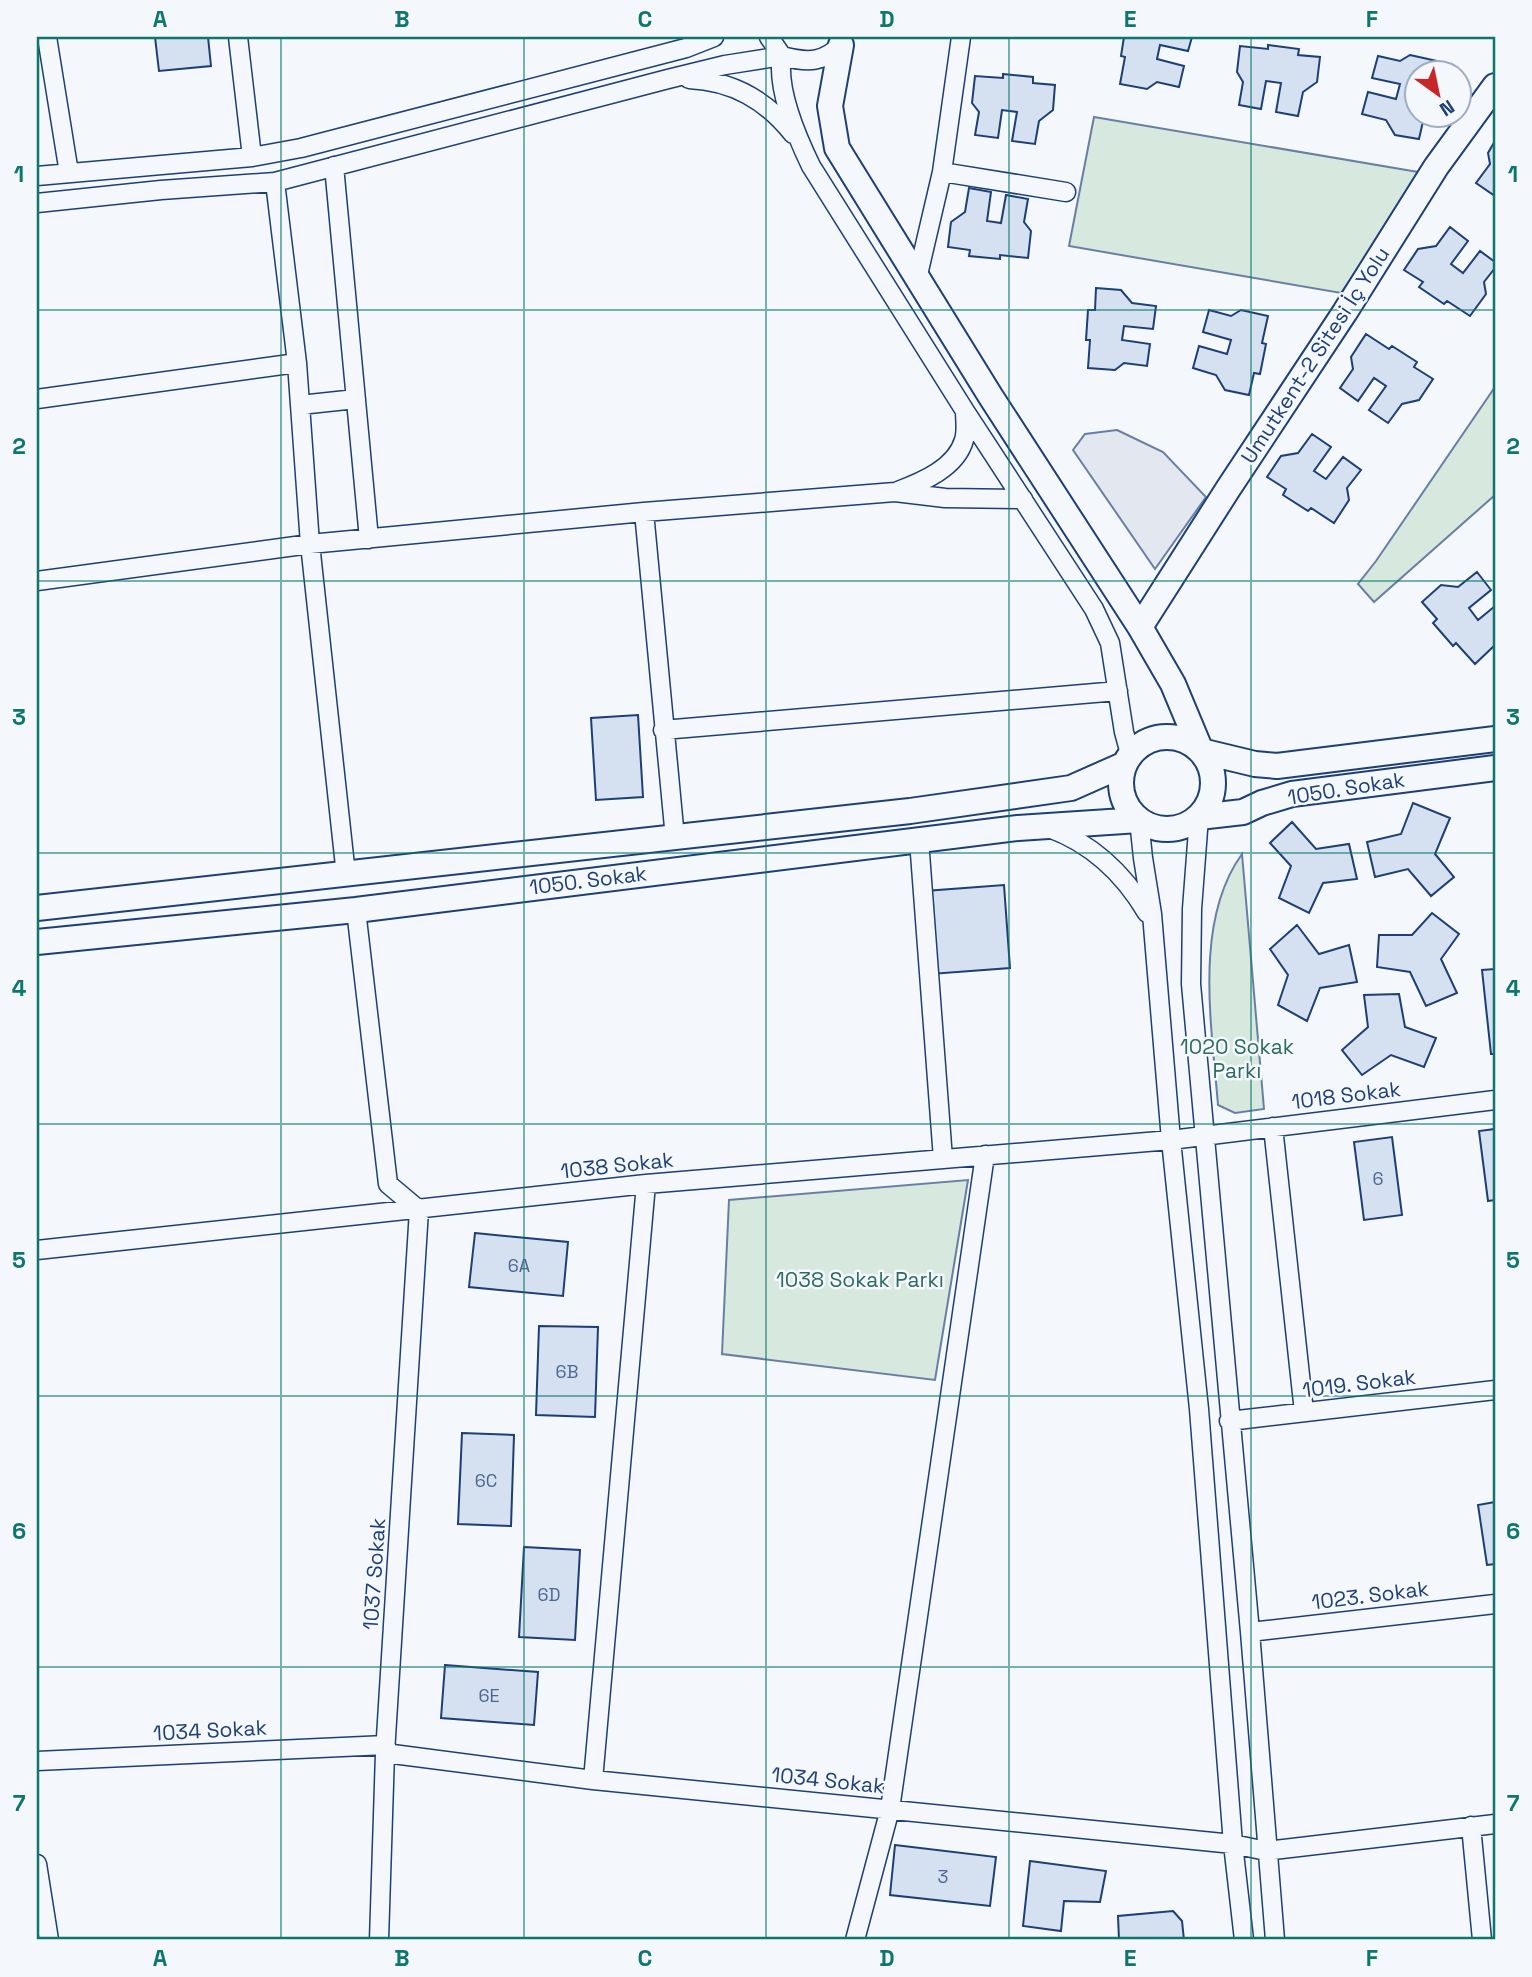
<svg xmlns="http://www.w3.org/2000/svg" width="1532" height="1977" viewBox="0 0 1532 1977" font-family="'Space Grotesk',sans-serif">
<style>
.green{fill:#d7e8df;stroke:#687fa3;stroke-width:2}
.parking{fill:#e3e8f0;stroke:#687fa3;stroke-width:2}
.building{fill:#d5e0f0;stroke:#1d3f73;stroke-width:2}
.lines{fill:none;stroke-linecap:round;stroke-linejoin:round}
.street-casing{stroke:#1d3f73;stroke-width:21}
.secondary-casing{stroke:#1d3f73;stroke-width:28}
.street{stroke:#f4f7fb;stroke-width:18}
.secondary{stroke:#f4f7fb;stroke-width:24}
.grid{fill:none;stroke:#0f766e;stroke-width:2;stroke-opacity:0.55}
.labels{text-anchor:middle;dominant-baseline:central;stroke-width:5;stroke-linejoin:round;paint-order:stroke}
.number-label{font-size:18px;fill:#4b6792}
.street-label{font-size:21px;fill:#1d3f73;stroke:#f4f7fb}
.park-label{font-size:21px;fill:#2c6c60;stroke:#f4f7fb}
.neatline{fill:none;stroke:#0f766e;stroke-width:2.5}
.grid-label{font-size:23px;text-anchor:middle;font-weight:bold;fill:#0f766e}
</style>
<rect width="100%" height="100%" fill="#f4f7fb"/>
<path class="green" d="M1094 117 1424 173 1341 293 1069 246Z
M1495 387V495L1374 602 1358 584 1376 561Z
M1242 854 1264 1109 1235 1113 1218 1105C1212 1027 1193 922 1242 854Z
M968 1180 935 1380 722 1354 729 1200Z"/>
<path class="parking" d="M1117 430 1163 452 1206 497 1155 569 1073 450 1085 434Z"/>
<path class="building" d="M155 37H208L211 66 159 71Z
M1124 37H1192L1188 51 1160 45 1157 59 1184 66 1179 87 1157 82 1147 89 1120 84 1125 57 1121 56Z
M1268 45 1299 49 1298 55 1320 57 1317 82 1303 92 1298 116 1276 112 1281 83 1266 81 1261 109 1239 105 1243 82 1237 72 1240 46 1268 49Z
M1410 55 1437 61 1434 74H1416V116H1430V119L1424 117 1419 139 1395 135 1386 120 1362 114 1368 92 1396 99 1400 84 1372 78 1378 56 1400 61Z
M1003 74 1033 77V83L1055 85 1053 110 1039 121 1035 144 1012 141 1017 112 1002 110 998 138 975 135 979 112 972 103 975 76 1003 78Z
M1495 141V196L1476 183 1490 164 1488 153Z
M969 188 991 192 987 221 1001 223 1006 195 1028 199 1024 222 1031 231 1028 258 1000 255V259L969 256 970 250 948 247 951 222 965 212Z
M1450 227 1468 241 1451 264 1463 273 1480 251 1495 262V268L1484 282 1486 294 1470 316 1447 301 1444 304 1419 287 1423 282 1404 270 1418 249 1436 246Z
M1096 288 1121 290 1132 303 1156 306 1153 329 1124 326 1122 340 1150 344 1147 366 1124 363 1115 370 1088 368 1090 340H1086L1088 310H1095Z
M1209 310 1231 316 1241 310 1268 316 1262 343 1266 344 1260 374 1254 373 1249 395 1225 390 1216 375 1193 368 1199 346 1227 354 1231 340 1203 332Z
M1366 334 1389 349 1392 346 1417 362 1414 367 1433 379 1419 400 1402 404 1388 423 1369 410 1386 386 1374 378 1358 401 1340 388 1353 369 1351 357Z
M1312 434 1331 447 1314 471 1326 479 1343 457 1361 470 1347 488 1349 500 1334 523 1311 508 1308 511 1283 495 1286 489 1267 477 1281 456 1298 453Z
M1477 572 1491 590 1469 608 1478 620 1495 606V645L1475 664 1456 643 1453 646 1433 623 1437 619 1422 602 1441 585 1458 587Z
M638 715 643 797 596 800 591 718Z
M1413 803 1450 818 1435 854 1454 877 1431 896 1408 869 1375 877 1367 842 1401 834Z
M1292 822 1316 849 1349 844 1357 879 1323 883 1309 913 1279 898 1291 866 1270 843Z
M1004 885 1010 968 931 974 925 891Z
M1432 913 1459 934 1441 959 1457 993 1426 1006 1410 972 1377 967 1379 935H1412Z
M1297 925 1319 954 1349 945 1357 982 1320 988 1307 1021 1278 1005 1288 975 1270 949Z
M1495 969V1054H1491L1482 970Z
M1399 994 1405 1027 1436 1038 1424 1067 1391 1055 1362 1075 1342 1050 1368 1027 1364 995Z
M1495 1129V1200L1488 1201 1479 1131Z
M1392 1137 1402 1215 1364 1220 1354 1142Z
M475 1233 568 1242 563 1296 469 1287Z
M539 1326 598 1327 595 1417 536 1415Z
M462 1433 514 1435 511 1526 458 1524Z
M1495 1502V1564L1487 1565 1478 1505Z
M524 1547 580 1550 575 1640 519 1637Z
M445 1665 538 1672 534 1725 441 1718Z
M895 1845 996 1857 990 1906 890 1895Z
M1030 1861 1106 1871 1100 1902 1064 1901 1061 1931 1023 1926Z
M1173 1911 1182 1921 1184 1940H1119L1118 1916Z"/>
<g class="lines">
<g class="street-casing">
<path id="street" d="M47 37 69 173
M238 37 252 157
M769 37 782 56C808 63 824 63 843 43
M689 79C733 81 766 100 793 134
M334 166 369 539
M942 172 1066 192
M37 176 252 157 301 148 686 48 714 37
M275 182 297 363 310 544 346 875
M37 203 161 190 275 182 668 79 725 65 782 56C776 88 797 137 811 166L965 411 1094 609 1110 643 1124 732 1130 754
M917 279 942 172 961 37
M37 399 297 363
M300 405 356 399
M898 491C922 482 956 468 964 440 967 431 965 419 965 411
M644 512 675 838
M37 581 310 544 644 512 895 492 945 498 1023 499
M663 730 1118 691
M1199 817 1192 909 1191 984 1250 1632 1275 1940
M1139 820 1143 858 1152 914 1171 1140 1199 1409 1233 1844 1244 1940
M1049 828C1093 844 1124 874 1147 913
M919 840 943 1159
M356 910 388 1184 419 1210
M1273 1127 1304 1412
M37 1250 646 1184 1171 1140 1495 1100
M1229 1421 1495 1390
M1250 1632 1495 1604
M385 1753 593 1780 1233 1844 1266 1851 1495 1824
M37 1761 386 1745
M593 1780 646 1184
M1471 1826 1482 1940
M37 1864 49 1940
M379 1940 385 1753 419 1210
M855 1940 890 1809 985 1155"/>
</g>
<g class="secondary-casing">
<path id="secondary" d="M841 45 830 106 837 148 991 397 1140 627 1173 684 1201 751 1255 764 1277 766 1495 739
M1140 627 1228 489 1345 312 1436 167 1495 86
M1121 783a46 46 0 1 1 92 0a46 46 0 1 1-92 0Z
M1199 817 1243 812 1262 803 1292 794 1495 768
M37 908 910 811 1071 788 1123 765
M37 942 356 910 1018 828 1139 820"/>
</g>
<use href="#street" class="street"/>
<use href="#secondary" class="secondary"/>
</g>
<path class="grid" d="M281 37V1940M524 37V1940M766 37V1940M1009 37V1940M1251 37V1940M37 310H1495M37 581H1495M37 853H1495M37 1124H1495M37 1396H1495M37 1667H1495"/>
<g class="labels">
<g class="number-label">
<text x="1378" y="1178">6</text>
<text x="519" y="1265">6A</text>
<text x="567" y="1371">6B</text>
<text x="486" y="1480">6C</text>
<text x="549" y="1594">6D</text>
<text x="489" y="1695">6E</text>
<text x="943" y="1876">3</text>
</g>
<g class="street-label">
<text transform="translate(1315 355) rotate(-57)">Umutkent-2 Sitesi İç Yolu</text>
<text transform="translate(1346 788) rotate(-9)">1050. Sokak</text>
<text transform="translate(588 880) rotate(-7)">1050. Sokak</text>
<text transform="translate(1346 1095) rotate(-7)">1018 Sokak</text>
<text transform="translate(617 1165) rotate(-6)">1038 Sokak</text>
<text transform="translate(1359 1383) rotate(-7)">1019. Sokak</text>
<text transform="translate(374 1574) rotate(-86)">1037 Sokak</text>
<text transform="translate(1370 1595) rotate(-7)">1023. Sokak</text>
<text transform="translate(210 1730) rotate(-3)">1034 Sokak</text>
<text transform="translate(828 1780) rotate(6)">1034 Sokak</text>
</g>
<g class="park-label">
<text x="1237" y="1046">1020 Sokak<tspan x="1237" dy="24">Parkı</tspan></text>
<text x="860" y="1279">1038 Sokak Parkı</text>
</g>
</g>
<rect width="1532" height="1977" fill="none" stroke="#f4f7fb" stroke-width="77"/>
<g transform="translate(1438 94) rotate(147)"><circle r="33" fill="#f4f7fb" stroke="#9eadc5" stroke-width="2"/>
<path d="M0-5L12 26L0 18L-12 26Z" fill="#c62828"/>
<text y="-10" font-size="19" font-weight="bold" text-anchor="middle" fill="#1d3f73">N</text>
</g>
<rect x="38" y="38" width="1456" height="1900" class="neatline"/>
<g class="grid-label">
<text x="160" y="27">A</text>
<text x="402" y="27">B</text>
<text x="645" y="27">C</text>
<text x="887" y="27">D</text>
<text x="1130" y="27">E</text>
<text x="1372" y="27">F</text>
<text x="19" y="182">1</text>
<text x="1513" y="182">1</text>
<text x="19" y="454">2</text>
<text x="1513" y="454">2</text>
<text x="19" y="725">3</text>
<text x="1513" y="725">3</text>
<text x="19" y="996">4</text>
<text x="1513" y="996">4</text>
<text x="19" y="1268">5</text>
<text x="1513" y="1268">5</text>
<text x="19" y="1539">6</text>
<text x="1513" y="1539">6</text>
<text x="19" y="1811">7</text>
<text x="1513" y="1811">7</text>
<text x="160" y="1966">A</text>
<text x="402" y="1966">B</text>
<text x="645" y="1966">C</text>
<text x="887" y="1966">D</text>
<text x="1130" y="1966">E</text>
<text x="1372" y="1966">F</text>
</g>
</svg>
